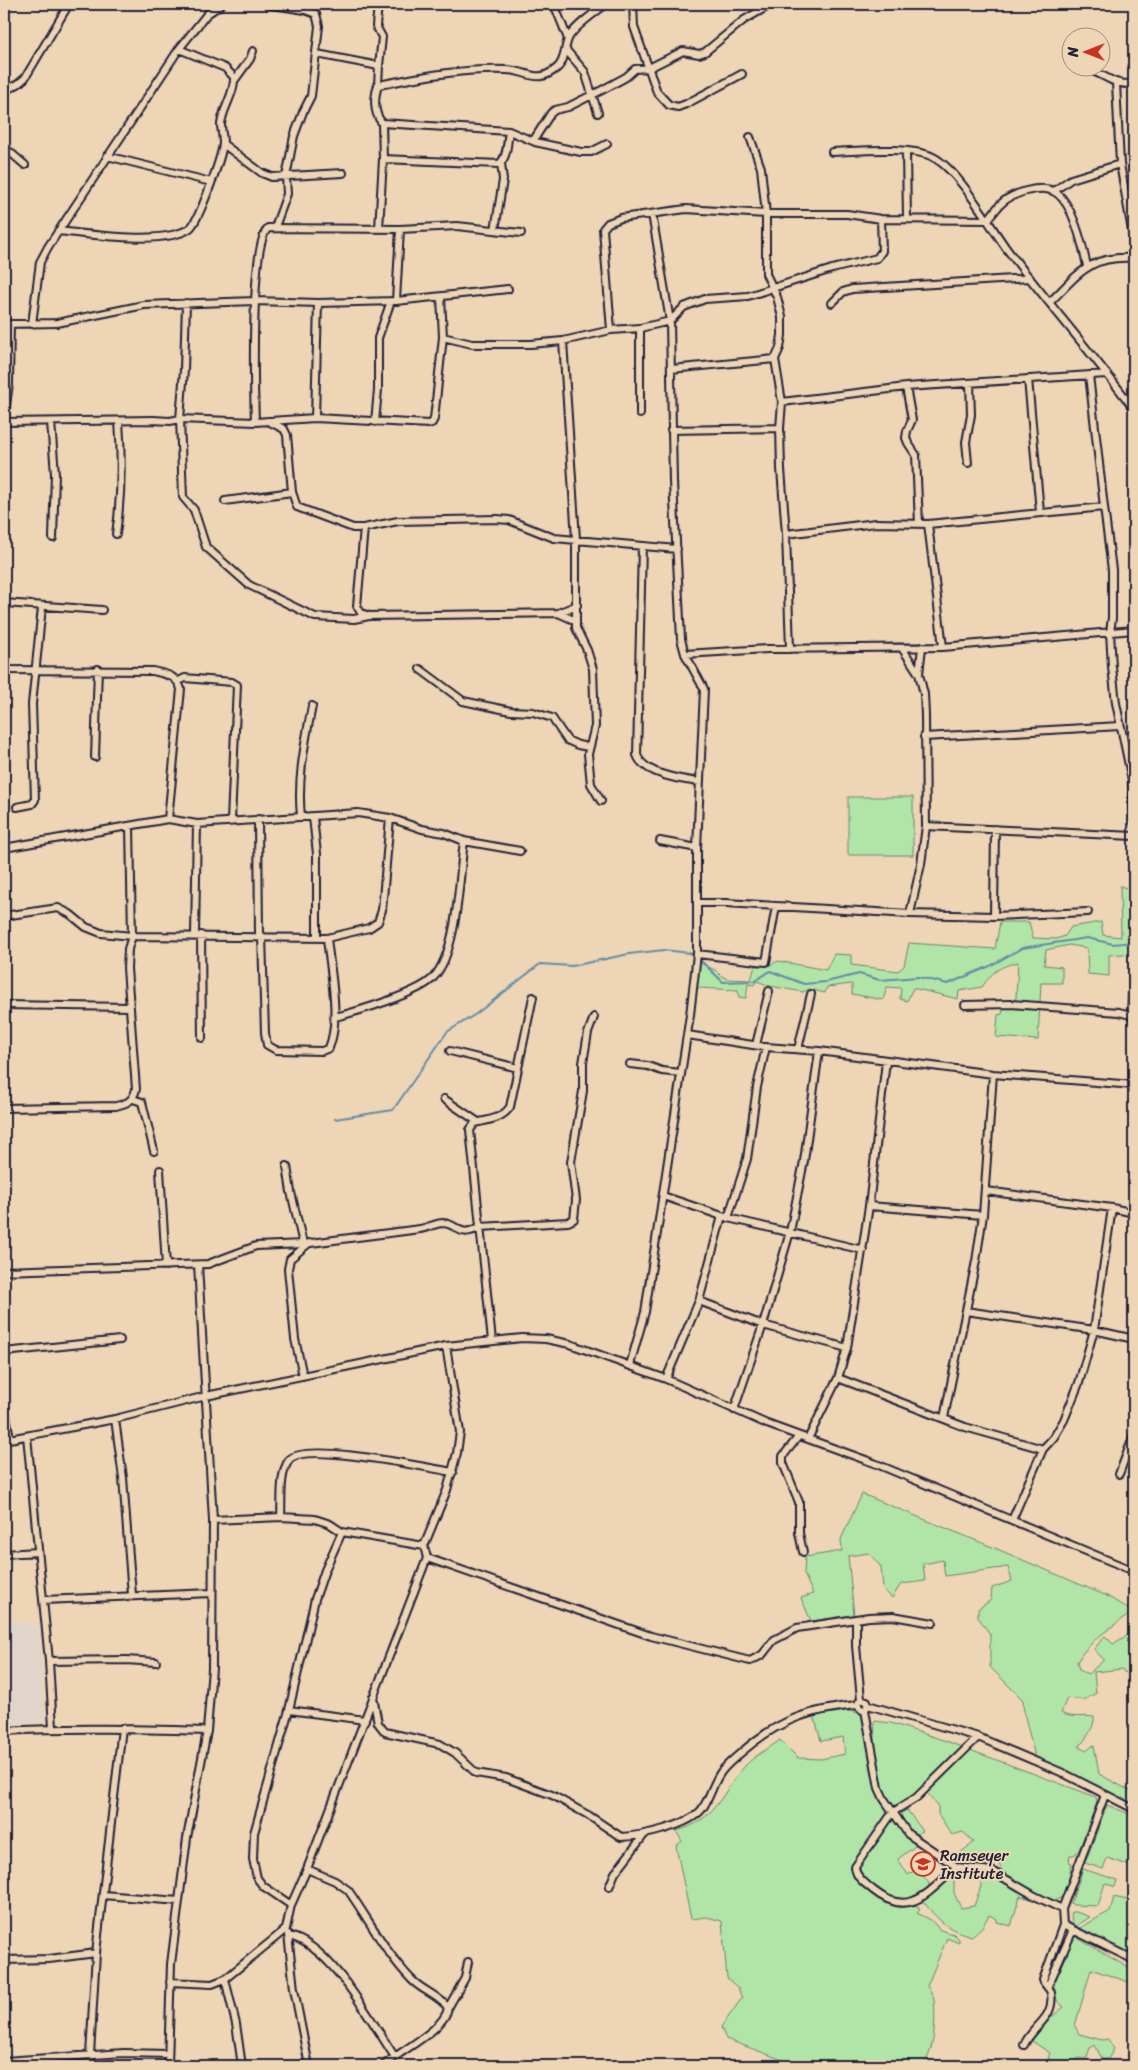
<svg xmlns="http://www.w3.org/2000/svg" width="1138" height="2070" viewBox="0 0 1138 2070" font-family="Sriracha,sans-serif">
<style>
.built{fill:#e1d5ca}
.green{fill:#b0e5a7;stroke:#698471}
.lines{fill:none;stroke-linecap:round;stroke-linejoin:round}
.stream{stroke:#638ca8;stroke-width:2}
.minor-casing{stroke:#22223b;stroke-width:10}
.minor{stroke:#edd5b5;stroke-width:6}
.labels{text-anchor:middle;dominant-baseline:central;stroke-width:4;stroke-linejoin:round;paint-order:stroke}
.poi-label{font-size:16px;fill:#22223b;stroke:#edd5b5;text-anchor:start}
</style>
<rect width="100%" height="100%" fill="#edd5b5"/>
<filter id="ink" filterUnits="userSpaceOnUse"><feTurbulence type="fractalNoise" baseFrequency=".02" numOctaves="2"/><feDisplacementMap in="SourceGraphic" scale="10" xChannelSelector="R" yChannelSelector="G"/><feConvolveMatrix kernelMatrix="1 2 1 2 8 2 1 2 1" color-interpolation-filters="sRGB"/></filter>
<g filter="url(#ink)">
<path class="built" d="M4 1619 39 1625 45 1717 41 1722 4 1725Z"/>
<path class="green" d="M848 797H913V855H848Z
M1120 886 1130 889V909H1134V953L1109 955V976L1088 974 1087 948 1069 945 1046 950 1044 965 1062 967V983H1041L1038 1040 996 1037 998 1015 1002 1014 1003 1009 1016 998 1018 962C999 967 994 970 982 987L959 991 958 999 913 988 907 1001 900 999 901 988 887 987 883 1000 852 994V984L827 987 825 993 809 989 803 992 770 986 757 981 754 985 748 984 746 998 739 997 738 990 697 988 700 963 715 970 720 975 727 979 751 980 755 966H768L778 961 826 970 834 954 851 955V965L898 971 904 966 909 943 995 949 1000 922H1029L1033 938 1056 939 1065 936 1071 927 1101 922 1103 935 1121 937Z
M862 1494 997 1549 1107 1596 1133 1612C1113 1626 1089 1640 1077 1662L1079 1670 1088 1674 1104 1660 1094 1649 1105 1636 1113 1644 1129 1634 1134 1637V1676L1124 1672 1122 1669 1094 1672 1096 1693 1084 1700 1067 1698 1061 1713C1072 1719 1082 1715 1094 1717 1095 1728 1085 1739 1079 1747L1086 1751 1094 1745 1099 1774 1134 1793V1806L1035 1758C1032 1739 1023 1718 1023 1700L990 1667V1634L978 1617V1609L991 1600 992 1588 1012 1581 1008 1567 945 1576 943 1560 923 1564 925 1581 901 1584 892 1598 883 1589 881 1567 869 1553 848 1556 854 1615 811 1621 801 1598 813 1594 804 1574 805 1557 842 1551 841 1539Z
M846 1711 855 1712 865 1716C868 1736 868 1757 873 1777 876 1793 889 1806 889 1820L855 1863 852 1871 857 1882 899 1908 910 1905 918 1906 920 1910 917 1913 931 1920 940 1930 954 1934 959 1939V1943L947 1938 927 1986C929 1990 933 1995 934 2000 936 2019 935 2052 922 2066H799L726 2039 721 2027 742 1998 738 1988 727 1978 722 1921 707 1917 691 1919 676 1846 682 1841 676 1831C716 1821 721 1793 745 1766 754 1756 769 1748 780 1740L798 1758 821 1759 845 1754 843 1737 821 1741 814 1716Z
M874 1721 891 1723 943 1740 1096 1797 1097 1802 1079 1850 1074 1855H1070L1069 1862 1072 1863C1068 1873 1072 1884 1065 1893 1062 1898 1057 1901 1052 1901 1041 1900 1012 1880 1004 1873 1001 1870 1000 1866 998 1862L987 1860 978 1867 955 1857 974 1842 963 1832 952 1835 938 1814V1805L927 1793 893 1809 881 1785 876 1755Z
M1107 1805 1134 1816V1867L1107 1858 1103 1869 1085 1863Z
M907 1810 923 1831 917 1834 912 1833 901 1819V1813Z
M893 1817 914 1843 915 1846 898 1859 908 1875 917 1869 929 1883 928 1890C896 1913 887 1895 859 1876 858 1872 857 1868 858 1865 863 1849 886 1835 893 1817Z
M1083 1869 1117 1880 1115 1887 1105 1883 1098 1906 1073 1905 1071 1903Z
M952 1875 954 1877V1893L961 1908 974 1906 981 1886 979 1875 998 1878 1032 1897 1031 1899 1020 1896 1011 1926 997 1922V1919L989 1915 982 1927 972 1936C947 1930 938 1920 922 1900Z
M1134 1878V1949L1126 1951 1080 1928 1110 1911 1114 1897 1127 1900Z
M1071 1912H1076L1090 1917 1076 1926 1072 1924Z
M1074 1936 1134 1971V2006L1131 2004 1134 1984 1091 1969 1075 2026 1079 2034 1102 2040 1108 2039 1114 2049 1108 2059H1102L1095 2045 1090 2048 1086 2059 1079 2058 1068 2066H1055V2062L1048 2058 1050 2053 1032 2041 1049 2019 1064 2007 1057 2001 1054 1984Z"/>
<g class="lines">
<path class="stream" d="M699 959 723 982 755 981 770 971 804 984 826 982 859 974 880 980 918 977 948 984 990 966 1022 948 1087 938 1113 944 1134 942
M335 1119 393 1110 447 1032 476 1014 540 964 572 966 629 954 664 950 690 953 695 956"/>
<g class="minor-casing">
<path id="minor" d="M266 4 305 10 316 14 319 26 311 96 303 112 294 136 286 177 287 194 275 227
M378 4 376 26 382 37 379 66
M554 4 568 39
M633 4 634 27 657 92 669 105 678 107 686 104 742 74
M566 50 585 72 598 113
M317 54 379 66 378 85
M1090 70C1109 77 1112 85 1134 84
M234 81 250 59 253 51
M1116 83 1120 164 1134 242
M4 91 18 84 25 78 69 4
M382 123C373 112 374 98 378 85 421 77 464 68 507 70 530 71 536 85 557 68 566 61 564 46 569 37 577 24 595 13 606 4
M533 141 551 113 555 110 568 107 602 90 626 77 635 69 649 68 683 51 699 54 705 52 744 20 772 4
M223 144 262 173 272 177 343 173
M4 147 25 165
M832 152C858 151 910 146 933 157 960 171 990 227 1009 252 1050 305 1094 356 1134 409
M906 152 907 218
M107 156 211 182
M383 159 499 164C508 158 507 141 509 131
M1054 191 1071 179 1120 164
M379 229 383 159 382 123 509 131 535 142 581 152H591L607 144
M495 230 503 180 501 163
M58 231C88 234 166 246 190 228 199 221 222 156 223 143 223 137 221 130 221 124 223 107 235 94 234 77L225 68 179 49
M441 297 443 337 472 344H531L563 341 611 330 640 328 670 321 684 307 705 299 748 296 832 269 877 258 882 251 881 219
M396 301 400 229
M1050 302C1079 274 1089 255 1134 258
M186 303 184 370 180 419 183 497 194 510 206 547 249 585 315 617 354 619 369 616
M832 303 843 292 852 289 1030 278
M4 324 57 323 144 305 255 301 318 303 396 301 508 289
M32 324 40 262 48 247 179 49 207 14 222 4
M640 328V414
M611 330 603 229 608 223 621 218 686 209 766 214H847L881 219 988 220C1000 203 1005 197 1026 191 1034 189 1045 187 1053 191 1072 199 1083 247 1087 266
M563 341 576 539V628L587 650 593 669 595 726 588 754 591 784 601 801
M671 369 775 359
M1089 375 1104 507
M1028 379 1040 512
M906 387 912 420 907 431 906 438 908 443 916 455 919 524
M782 402 906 387 1107 374
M315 418 318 303
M4 421 9 383 10 324
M268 421 284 429 287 435 292 492 297 507 353 528H364L398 521 497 519 509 520 554 538 677 549
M4 422 153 420 170 421 180 419 255 422 315 418 429 424 432 423 434 419 443 337
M51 422 55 474 53 538
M255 422C254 391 250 245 268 228L400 229 457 226 521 233
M375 422 378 390V338L391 301
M780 428 781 469 786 534 790 649
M671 430 780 428 782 402 775 359 780 348 782 335V317L777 297 766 274V214L761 168 750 137
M968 463 966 442 971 415 970 383
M225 501 292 492
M928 524 943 647
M364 528 357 606 361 613 369 616 558 613 577 605
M116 534C122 494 122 461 119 421
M786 534 876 523 928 524 1104 507 1112 570V618L1110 632 1112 667 1116 703 1132 780 1134 823
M642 546 637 755C643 774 682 780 700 782
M4 603 102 610
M558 613 576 621
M902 648 919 674 924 694 925 715 926 826 921 864 910 914
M685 654 767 649 943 647 1134 630
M420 669 463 701 511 711 533 712 552 718 567 740 578 745 588 747
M4 670 153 671C165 674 177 675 181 689L168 819
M919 674 922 647
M179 681 185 678 232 682 237 685 231 821
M924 737 1120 726
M95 757 98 669
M17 807 32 804 35 800 32 704 42 607
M301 816C297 779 305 743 312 706
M313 817 317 854V938
M258 819 259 936
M926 826 1134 836
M464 841 520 851
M660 841 697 848
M4 848 168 819 197 824 358 813 390 818 422 829 444 833 464 841C459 877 458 952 433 978 419 993 356 1012 335 1017
M698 903H726L910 914 994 916 1088 912
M4 916 58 908 70 914 86 927 101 933 132 936 327 938 369 928 378 922 382 910 390 818
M994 916 995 829
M195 935 197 824
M201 935 202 1038
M262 936 265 1033 267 1045 276 1050 322 1051 329 1048C341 1019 330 969 327 938
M697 954 766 962 776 906
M4 1005 129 1007
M965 1005 1011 1004 1119 1012 1134 1016
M1131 1015 1134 962
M687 1035 766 1047 819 1051 993 1074 1134 1085
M756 1045 769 991
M798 1049 811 994
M450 1051 518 1068
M630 1064 648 1066 662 1071 681 1073
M133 1099 142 1102 154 1151
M444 1099 478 1122
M4 1108 116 1106C128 1103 133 1101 136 1089L127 968 128 949 132 936 130 826
M4 1164V1167
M287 1166 291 1192 303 1244
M160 1170 166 1266
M986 1191 1112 1208 1134 1213
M663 1196 728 1218 863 1250
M869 1206 983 1215
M728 1218 747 1159 757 1087 766 1047
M4 1271 208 1264 256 1246 303 1244 420 1229C427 1228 436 1223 443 1223 460 1224 457 1239 480 1227L568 1222 574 1219 576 1200 571 1162 583 1091V1063L588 1033 594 1017
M699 1301 763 1325 847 1348
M966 1311 1094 1330 1134 1339
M492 1341 470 1130 475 1123C488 1120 502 1119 510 1107L533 997
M4 1352 120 1340
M630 1365 645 1312 690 1015 697 954V848L704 689 685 654 681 639 673 482 670 321 652 214
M303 1376 295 1339 288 1269 290 1259 308 1244
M838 1378 965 1427 1043 1449
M666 1379 699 1301 722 1216
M4 1402 10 1439
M734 1410 763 1325 790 1232 804 1161 819 1051
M944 1418 976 1261 983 1215 993 1074
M115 1419 123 1478 132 1595
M27 1436 49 1661 53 1728
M799 1436 783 1456V1463L799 1502V1533L803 1552
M808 1439 838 1378 847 1348 869 1206 886 1061
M4 1440 115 1419 206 1396 446 1346 522 1338 546 1339 570 1344 666 1379 767 1424 874 1463 1134 1571
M1119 1474 1134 1435
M281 1517C282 1500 279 1474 289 1460 303 1441 428 1468 453 1472
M213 1520 281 1517 315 1519 330 1524 342 1532 424 1546
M1012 1520 1043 1449 1054 1437 1064 1420 1079 1383 1094 1330 1112 1208
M4 1554 38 1552
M427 1558 651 1636 750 1661 762 1655 774 1640 797 1628 869 1617 893 1616 933 1623
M43 1600 212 1593
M856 1619V1646L861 1699
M49 1661 126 1660 156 1662
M373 1697 378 1723 385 1732 440 1744 455 1753 476 1773 506 1778 552 1795 588 1815 621 1837C642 1836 689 1826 702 1809 710 1798 713 1783 721 1772 727 1764 736 1757 743 1751 780 1719 809 1710 857 1705L861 1699 867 1701 868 1705 865 1710H862L857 1705
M868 1705 978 1737 1063 1773 1134 1809
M289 1710 365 1720
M865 1710 879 1788 884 1799 908 1834 957 1867 992 1871 1035 1896 1062 1909
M4 1731C72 1727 139 1729 207 1731
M957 1867C929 1891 910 1920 873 1890 865 1883 856 1878 855 1867L893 1812 916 1798 978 1737
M307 1869 335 1881 348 1890C369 1920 386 1953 411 1979 422 1991 439 1995 448 2008 445 2027 411 2045 395 2057
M609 1887 615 1873 644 1835
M103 1895 179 1901
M291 1905 263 1886 257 1878 253 1859 254 1833 289 1710 315 1599 325 1570 342 1532
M1063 1925 1134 1960
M288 1934 294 1989 309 2066
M288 1936C330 1943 372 2023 395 2057L383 2066
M4 1960 49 1959 96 1953
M225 1979 236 2024 242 2066
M170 1982 212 1984 225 1979 286 1929 291 1905 307 1869 427 1558 424 1546 447 1490 457 1453 460 1432 446 1346
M1048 1986 1073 1930
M448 2008 465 1978 468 1962
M1024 2045C1033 2025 1055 2019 1051 1993 1049 1986 1044 1986 1043 1980L1063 1925 1062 1909 1105 1795
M90 2055 96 1953 122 1728
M4 2061 124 2053 168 2054
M168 2066 171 1964 187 1838 207 1731 212 1668 213 1520 198 1265"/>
</g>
<use href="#minor" class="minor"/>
</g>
</g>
<defs>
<g id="school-ring" transform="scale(1.25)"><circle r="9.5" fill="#edd5b5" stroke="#c8321e" stroke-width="1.5"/><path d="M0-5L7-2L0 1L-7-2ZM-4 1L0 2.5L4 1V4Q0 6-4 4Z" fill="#c8321e"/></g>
</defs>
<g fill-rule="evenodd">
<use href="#school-ring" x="923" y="1864"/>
</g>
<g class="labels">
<g class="poi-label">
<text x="940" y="1855">Ramseyer<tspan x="940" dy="18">Institute</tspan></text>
</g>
</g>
<rect width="1138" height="2070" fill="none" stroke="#edd5b5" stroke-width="20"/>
<rect x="10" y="10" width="1118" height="2050" fill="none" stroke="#22223b" stroke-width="2" filter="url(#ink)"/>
<g transform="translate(1086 52) rotate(270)"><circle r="24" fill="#edd5b5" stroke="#9c8d84"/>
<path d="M0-4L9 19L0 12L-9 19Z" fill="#c8321e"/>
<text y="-8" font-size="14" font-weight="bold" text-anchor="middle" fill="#22223b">N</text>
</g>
</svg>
